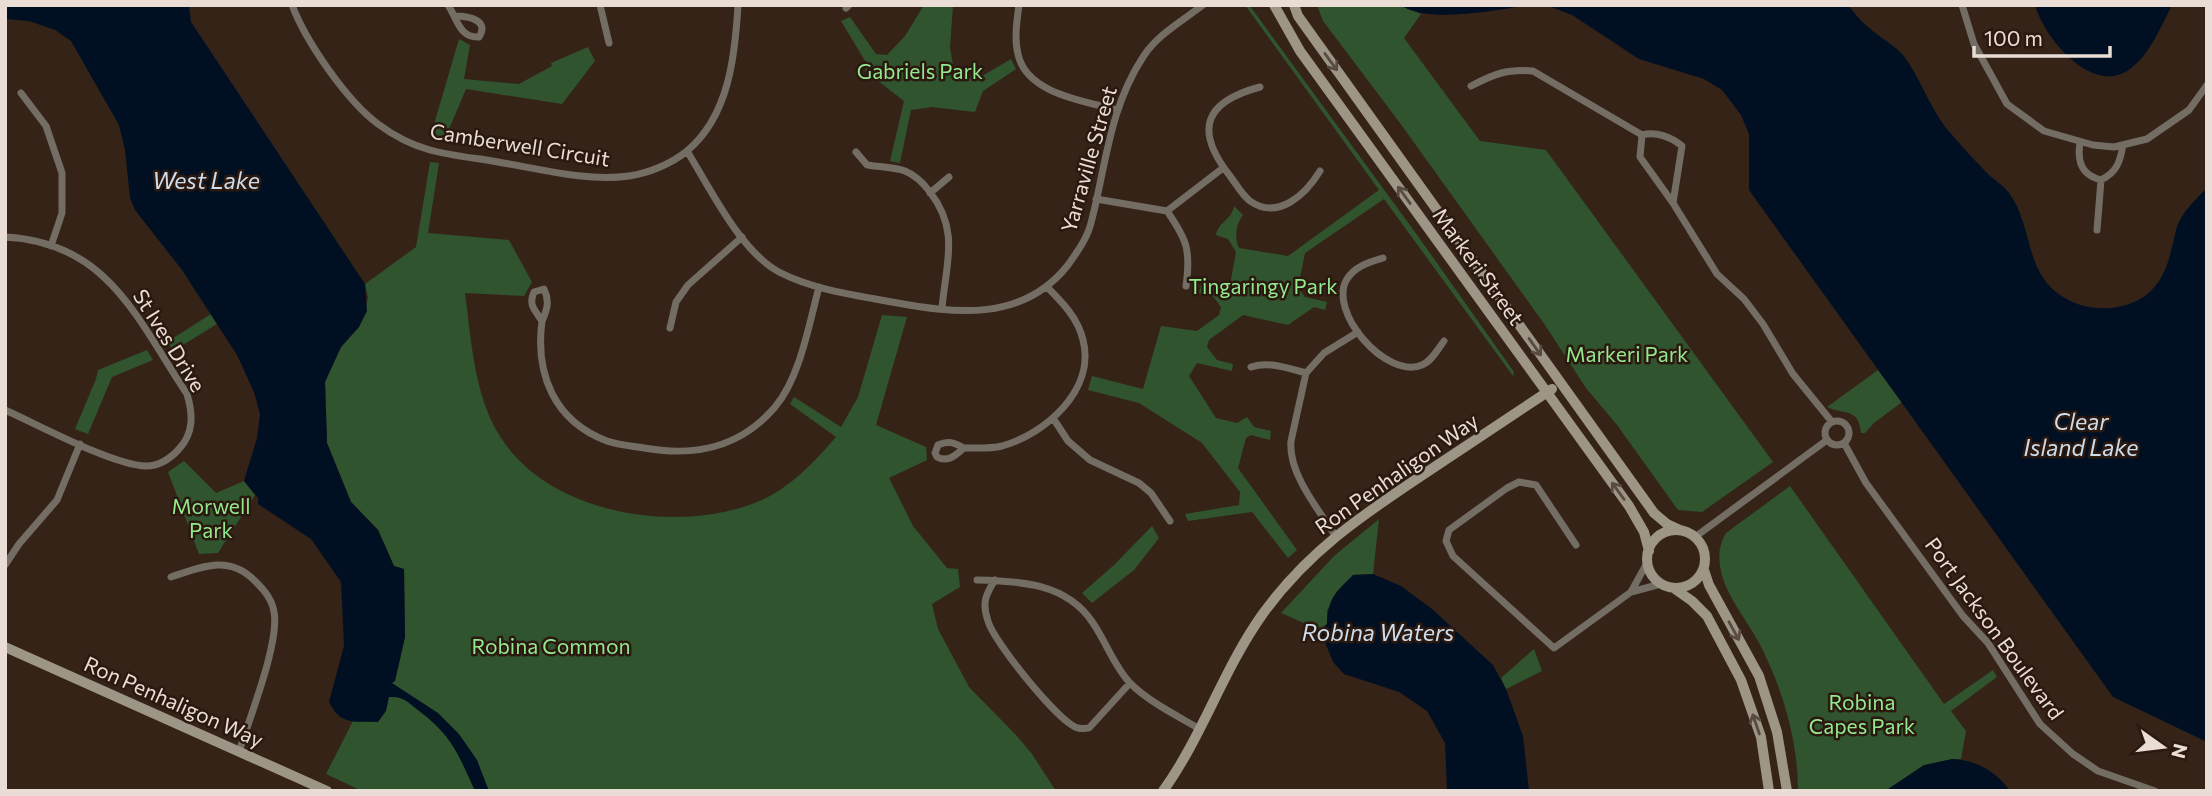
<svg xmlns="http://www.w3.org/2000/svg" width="2212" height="796" viewBox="0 0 2212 796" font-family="Commissioner,sans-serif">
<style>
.green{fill:#30542e}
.water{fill:#001022}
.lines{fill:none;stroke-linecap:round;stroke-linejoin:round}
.street{stroke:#736d64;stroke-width:7}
.secondary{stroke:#9d9586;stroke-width:10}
.oneway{stroke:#594b3f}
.labels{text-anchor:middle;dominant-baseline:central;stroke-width:5;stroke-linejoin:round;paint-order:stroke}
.park-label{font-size:21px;fill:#92e98f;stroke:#2b190f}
.street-label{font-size:21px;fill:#e9ddd6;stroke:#2b190f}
.water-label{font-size:23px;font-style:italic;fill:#cde;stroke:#2b190f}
</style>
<rect width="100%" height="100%" fill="#352318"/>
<path class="green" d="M924 5H953L950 48 955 76 977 79 1011 59 1016 69 983 91 975 112 932 107 911 110 900 163 890 161 904 101 865 71 867 64 841 21 850 17 876 54 887 55 905 36Z
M1245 5 1250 6 1420 239 1514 372 1513 376 1384 199 1305 253 1298 288 1305 297 1327 302 1325 310 1314 307 1288 325 1243 315 1209 340 1207 347 1217 360 1233 364 1232 371 1197 363 1189 376 1216 418 1237 423 1247 417 1254 427 1271 431 1270 440 1251 435 1246 438 1238 468 1297 550 1288 558 1252 512 1188 521 1185 514 1239 505 1240 492 1202 443 1139 403 1088 390 1092 376 1143 389 1161 326 1197 331 1219 315 1221 307 1212 295 1199 293 1201 285 1223 289 1230 285 1236 252 1228 239 1216 235C1219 221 1231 221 1234 206L1243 215C1236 224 1234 238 1239 248L1288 256 1379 190Z
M1317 5H1400L1421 14 1404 38 1480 141 1546 150 1773 462 1702 512 1678 510 1617 425 1586 388 1545 325 1400 123 1323 21Z
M459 39 470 45 464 79 519 84 552 66 551 63 588 47 595 61 562 104 466 89 444 141 430 138Z
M430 162 439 163 428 233 509 240 532 282 524 296 465 293C472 344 474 402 506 445 559 517 685 535 764 499 793 485 815 461 836 437L790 404 794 397 841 427 858 397 882 315 907 317 876 425 926 447 927 460 889 478 913 526 947 568 958 569 960 587 932 604 938 629 969 687 1016 735 1032 754 1056 791H362L326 774 353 721 378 722 392 682 395 680 405 637 404 569 394 566 378 530 351 502 327 443 325 382 341 347 359 327 368 298 365 284 416 247Z
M211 314 217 324 173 351 167 342Z
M147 350 153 360 112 377 88 434 75 429 96 379 98 370Z
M1878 370 1902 402 1874 423 1865 433H1861C1859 407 1843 415 1827 407Z
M184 461 216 493 244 481 255 495 218 553 199 554 168 472Z
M1790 486 1944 704 1993 670 1997 677 1951 711 1966 731 1961 759H1952L1885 791H1798C1798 740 1782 686 1758 641 1747 621 1727 596 1722 575 1718 561 1718 545 1726 533Z
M1379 519 1373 574 1353 575 1327 610V624L1320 630 1281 613 1334 556Z
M1152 526 1159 538 1134 570 1092 603 1082 593 1114 565Z
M1534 649 1542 671 1506 689 1501 678Z"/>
<path class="water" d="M5 5H189L191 22 365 284 367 311 359 327 341 347 325 382 327 443 351 502 378 530 394 566 404 569 405 637 395 681 392 683 438 713 459 734 477 760 489 791H475C457 752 453 737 418 710 408 702 403 696 389 697L386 711 378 722C354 721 341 726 329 702L344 646 341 582 311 539 258 504V498L244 481 257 438 260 414 254 392 237 355 182 270 135 210 130 198 125 150 119 125 71 41 55 30 29 21 5 19Z
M1400 5H1532C1496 9 1431 25 1400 5Z
M1546 5H1848C1857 17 1866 26 1878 35 1886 41 1896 47 1903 55 1920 77 1928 104 1946 128 1960 144 1974 160 1989 175 1996 181 2004 186 2009 193 2032 224 2025 267 2056 292 2081 312 2118 314 2145 296 2167 279 2170 255 2176 230 2180 214 2196 199 2207 188V742L2113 697 1749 190V134L1741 115 1722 90 1704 79 1639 59 1572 15Z
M2035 5H2172C2162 25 2149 56 2130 69 2093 97 2044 38 2035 5Z
M1373 574 1401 586 1432 609 1493 665 1506 689 1523 736 1529 791H1447L1445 743 1427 711 1399 692 1344 674 1333 662 1320 630 1327 624C1328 598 1335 593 1353 575Z
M1952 759C1976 760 1996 771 2010 791H1885L1924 765Z"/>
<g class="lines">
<path class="street" d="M292 5C306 42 347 101 378 124 394 136 412 145 430 150 452 156 476 158 498 162 540 169 587 182 629 176 649 173 671 164 687 151 729 116 735 56 738 5
M448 5C457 18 459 38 479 37 490 20 468 16 455 16
M600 5 609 43
M1019 5C1017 20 1014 39 1018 54 1026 94 1085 101 1117 110
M1962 5 1974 44 2007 104 2044 131 2093 145 2114 147 2147 139 2189 110 2207 85
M846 8 849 5
M1471 86C1494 74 1506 69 1533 71L1642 135
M1260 87C1204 102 1194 130 1230 176 1236 184 1242 195 1250 201 1278 221 1306 194 1320 171
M21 93 46 126 62 173V213L51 246
M2080 143C2077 161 2081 175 2101 180 2117 172 2120 162 2123 145
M687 151C710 188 740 251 779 272 814 290 854 295 892 302 956 314 1023 322 1068 265 1077 252 1087 239 1091 223 1106 166 1109 109 1143 57 1157 35 1182 21 1203 5
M856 152 867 165C879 167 893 167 905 171 915 175 924 184 930 192 960 231 946 263 942 308
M930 193 949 177
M1096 199 1167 211 1223 168
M1673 203 1682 146C1671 137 1656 131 1642 135L1640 157 1673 203 1717 274 1744 299 1763 324 1793 374 1832 422
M1167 211C1187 240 1191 250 1186 286
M2097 230 2101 180
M5 237C108 242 137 319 187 394 193 414 194 433 179 449 170 459 160 466 146 466 112 465 39 425 5 410
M1383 258C1370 262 1355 266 1347 279 1327 311 1386 380 1422 365 1432 361 1438 349 1444 341
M542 321C547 310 550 301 544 289L534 292C528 305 535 310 542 321 535 374 554 421 607 441 618 445 632 446 644 448 695 457 740 448 775 407 800 378 809 324 819 287
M670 328 676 302 688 285 742 237
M1251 367C1269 361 1287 368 1306 373
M1053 418 1068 441 1090 460 1139 483 1151 493 1170 521
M1825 433a12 12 0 1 1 24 0a12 12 0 1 1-24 0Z
M1844 443 1866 483 1963 616 1988 643 2040 724 2073 754 2098 771 2155 791
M964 448C954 443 949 440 938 445L935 453 937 457C948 463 956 455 964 448 977 448 990 449 1002 446 1045 434 1096 390 1083 340 1078 318 1062 302 1047 287
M1335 535C1318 509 1288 473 1291 441L1306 373 1324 353 1358 332
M1695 537 1827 440
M1576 545 1536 485 1519 482 1507 488 1449 530 1446 541 1453 556 1554 648 1631 592 1661 584
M5 565 19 544 57 500 80 444
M171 577C201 567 229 554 255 581 264 590 272 599 274 612 280 642 249 719 239 752
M977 580C1020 581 1067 583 1093 623 1106 642 1114 666 1130 683 1149 702 1176 715 1198 728
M995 580C985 595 982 604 988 621 993 641 1060 724 1078 728 1082 729 1086 728 1089 728L1130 683
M1631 592 1647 563"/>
<path class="secondary" d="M1274 5 1300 51 1629 506 1644 532 1649 551
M1294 5 1298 16 1654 513 1667 524 1680 530
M1647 559a29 29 0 1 1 58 0a29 29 0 1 1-58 0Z
M1704 570 1709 585 1759 676 1777 732 1787 791
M1675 589 1692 601 1707 616 1741 680 1761 737 1769 791
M5 647 327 791
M1163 791C1202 737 1223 670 1262 615 1307 552 1361 516 1424 474 1467 445 1510 417 1552 389"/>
</g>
<defs><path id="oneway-shaft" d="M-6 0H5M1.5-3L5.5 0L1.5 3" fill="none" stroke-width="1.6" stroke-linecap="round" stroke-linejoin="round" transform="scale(1.75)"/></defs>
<g class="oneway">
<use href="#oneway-shaft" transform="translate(1331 62) rotate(54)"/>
<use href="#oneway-shaft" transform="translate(1404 195) rotate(-126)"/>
<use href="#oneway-shaft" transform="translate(1535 347) rotate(55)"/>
<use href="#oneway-shaft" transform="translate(1618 491) rotate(-126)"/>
<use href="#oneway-shaft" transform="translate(1734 631) rotate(61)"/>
<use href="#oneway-shaft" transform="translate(1756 724) rotate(-109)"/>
</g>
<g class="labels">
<g class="park-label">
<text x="920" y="70">Gabriels Park</text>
<text x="1263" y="285">Tingaringy Park</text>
<text x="1627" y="353">Markeri Park</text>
<text x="211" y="505">Morwell<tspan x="211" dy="24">Park</tspan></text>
<text x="551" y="645">Robina Common</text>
<text x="1862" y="701">Robina<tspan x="1862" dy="24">Capes Park</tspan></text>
</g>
<g class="street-label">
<text transform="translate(520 144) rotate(9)">Camberwell Circuit</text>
<text transform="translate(1088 159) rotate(-74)">Yarraville Street</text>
<text transform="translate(1479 266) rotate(54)">Markeri Street</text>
<text transform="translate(170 340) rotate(58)">St Ives Drive</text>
<text transform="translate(1396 473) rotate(-35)">Ron Penhaligon Way</text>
<text transform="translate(1995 628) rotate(54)">Port Jackson Boulevard</text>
<text transform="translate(174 701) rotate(24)">Ron Penhaligon Way</text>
</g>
<g class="water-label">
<text x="206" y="180">West Lake</text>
<text x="2081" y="421">Clear<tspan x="2081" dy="26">Island Lake</tspan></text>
<text x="1378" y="632">Robina Waters</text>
</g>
</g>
<rect width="2212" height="796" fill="none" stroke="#e9ddd6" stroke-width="14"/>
<g transform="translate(2163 747) rotate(104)" stroke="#2b190f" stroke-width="5" paint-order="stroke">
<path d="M0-5L12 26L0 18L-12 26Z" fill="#e9ddd6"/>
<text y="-10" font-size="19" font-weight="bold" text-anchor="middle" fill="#e9ddd6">N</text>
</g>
<path d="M1974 46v10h136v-10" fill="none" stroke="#e9ddd6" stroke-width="3.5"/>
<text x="1984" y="46" font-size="21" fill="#e9ddd6" stroke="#2b190f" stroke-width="5" paint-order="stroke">100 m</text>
</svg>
